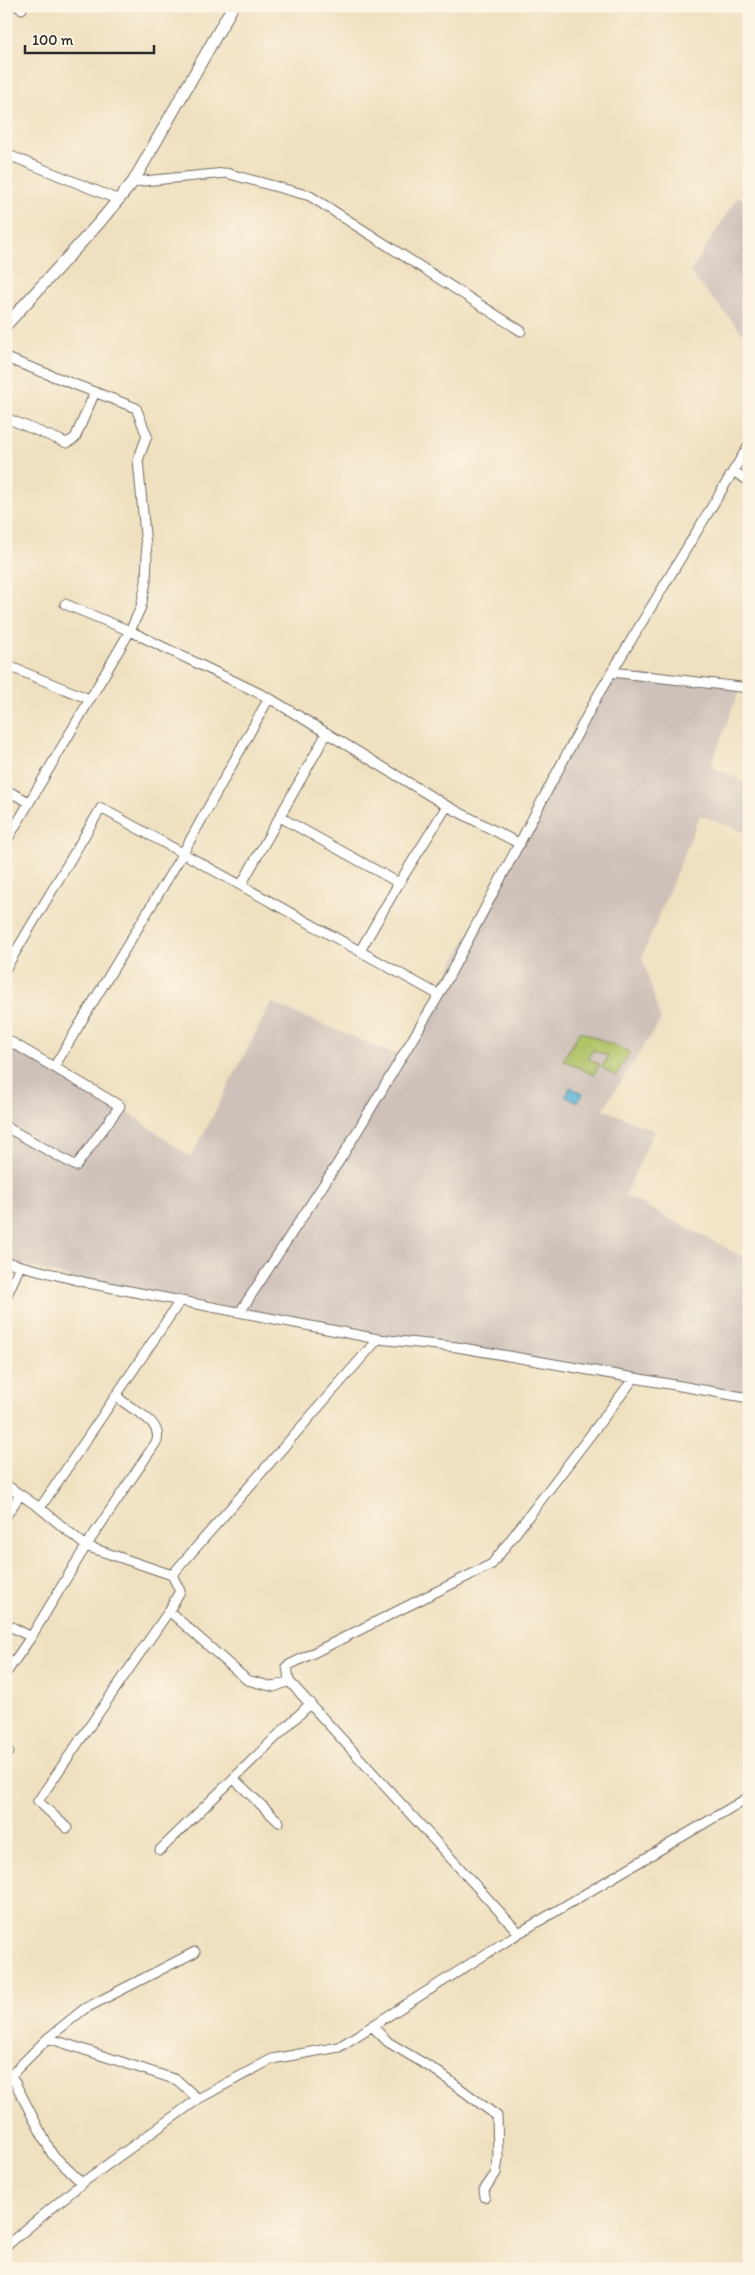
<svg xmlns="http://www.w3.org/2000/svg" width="755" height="2275" viewBox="0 0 755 2275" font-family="Itim,sans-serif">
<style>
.industrial{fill:#cec1b9}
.green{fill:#afc266;stroke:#6d7648}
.water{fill:#58b4d6;stroke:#427080}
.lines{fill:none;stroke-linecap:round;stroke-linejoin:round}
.minor-casing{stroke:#706a5f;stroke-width:11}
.tertiary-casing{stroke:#706a5f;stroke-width:13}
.minor{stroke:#fff;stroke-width:9}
.tertiary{stroke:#fff;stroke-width:11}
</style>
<rect width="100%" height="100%" fill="#fcf5e5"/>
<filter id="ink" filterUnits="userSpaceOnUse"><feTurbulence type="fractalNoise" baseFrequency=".02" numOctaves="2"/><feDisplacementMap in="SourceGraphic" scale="10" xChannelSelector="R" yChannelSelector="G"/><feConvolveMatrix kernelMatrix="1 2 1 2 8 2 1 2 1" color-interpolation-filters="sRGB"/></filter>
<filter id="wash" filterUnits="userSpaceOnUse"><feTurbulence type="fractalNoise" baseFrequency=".0096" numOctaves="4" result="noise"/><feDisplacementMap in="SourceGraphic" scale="20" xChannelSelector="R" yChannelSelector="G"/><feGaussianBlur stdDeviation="1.12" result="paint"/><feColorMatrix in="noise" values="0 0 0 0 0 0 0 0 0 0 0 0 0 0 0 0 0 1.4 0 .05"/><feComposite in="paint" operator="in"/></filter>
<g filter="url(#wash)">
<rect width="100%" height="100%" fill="#efe0bf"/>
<path class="industrial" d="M738 196 749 203V340L690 273Z
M612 672 740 688 711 766 749 785V834L700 815 642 957 661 1020 603 1109 654 1131 625 1195 749 1260V1398L88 1283 6 1260V1039L120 1106 191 1158 271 1003 402 1057Z"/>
<path class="green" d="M580 1031 630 1052 616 1076 602 1068 608 1056 593 1050 588 1058 600 1065 593 1075 563 1060Z"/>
<path class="water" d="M570 1087 583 1094 578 1102 566 1096Z"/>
</g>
<g filter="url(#ink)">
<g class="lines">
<g class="minor-casing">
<path id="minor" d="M17 6 22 9
M6 154 119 200
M133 182 226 173 310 196 521 331
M6 358 136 408 147 436 138 460 147 556 146 582 141 607 130 631 6 842
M6 418 67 443 75 438 95 392
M733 471 749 481
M65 604 130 631 269 698 447 806 520 844
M6 665 89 699
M612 672 749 688
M6 790 29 802
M280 817 399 883
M241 885 327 733
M360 951 399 883 447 806
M6 968 101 808 439 995
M6 1039 120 1106 76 1166 6 1127
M54 1067 183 853 269 698
M6 1262 88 1283 378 1339 457 1347 749 1398
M6 1297 20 1266
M240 1312 343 1155 439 995 598 695 749 445
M6 1485 40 1508 86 1546 157 1441C162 1418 129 1411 116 1395
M40 1508 180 1301
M6 1516 20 1495
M169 1611 247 1680 274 1687 289 1681
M6 1624 31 1637 86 1546 172 1575 378 1339
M6 1673 31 1637
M6 1751 9 1752
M234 1779 279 1822
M67 1828 38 1801 169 1611 180 1591 172 1575
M160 1850 311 1703
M519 1933 289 1681 287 1666 492 1564 634 1378
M372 2026 388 2042 438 2072 497 2116 498 2158 496 2173 484 2190 485 2197
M48 2038 84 2009 195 1952
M7 2073 11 2075 52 2154 82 2183
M11 2075 48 2038 177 2080 198 2099
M6 2246 82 2183 198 2099 272 2059 339 2047 519 1933 749 1797"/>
</g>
<g class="tertiary-casing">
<path id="tertiary" d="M6 325 98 224 133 182 233 6"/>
</g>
<use href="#minor" class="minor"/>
<use href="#tertiary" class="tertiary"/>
</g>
</g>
<rect width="755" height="2275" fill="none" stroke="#fcf5e5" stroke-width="25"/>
<path d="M25 45v8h129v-8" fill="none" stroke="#2b2b2b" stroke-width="2.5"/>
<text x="32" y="45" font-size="15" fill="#2b2b2b" stroke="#fcf5e5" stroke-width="4" paint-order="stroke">100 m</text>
</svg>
